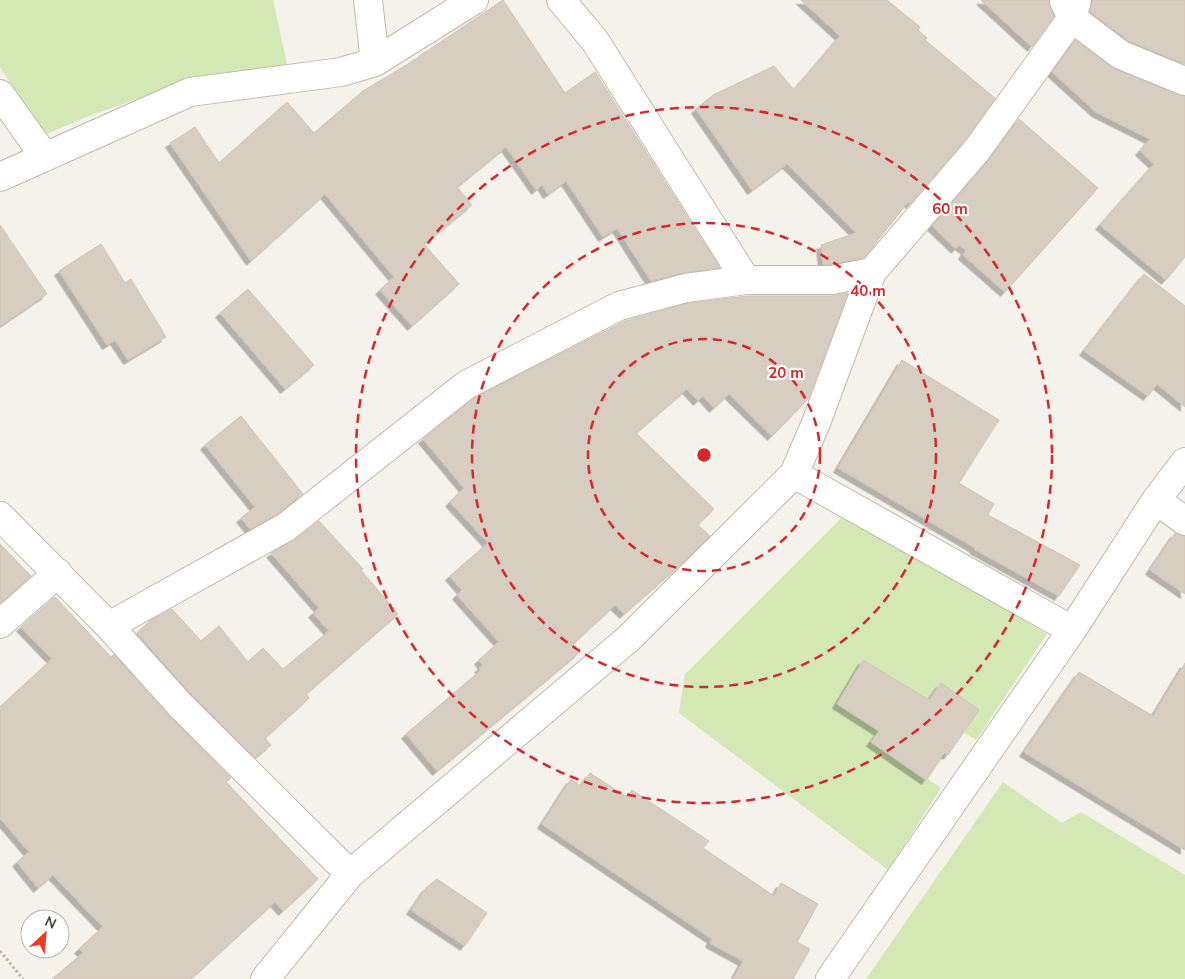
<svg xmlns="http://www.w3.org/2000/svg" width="1185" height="979" viewBox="0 0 1185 979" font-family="Mulish,sans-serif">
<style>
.green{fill:#d3e8b5}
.building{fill:#d7cdc0;stroke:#d1c4b4;filter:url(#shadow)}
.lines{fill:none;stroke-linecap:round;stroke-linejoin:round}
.minor-casing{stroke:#c1b9ad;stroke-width:30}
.path{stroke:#c2b49f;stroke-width:3;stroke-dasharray:2.5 2.5;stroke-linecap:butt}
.minor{stroke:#fff;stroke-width:28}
.ring{fill:none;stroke:#d62828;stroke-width:2.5;stroke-dasharray:9 6}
.centre{fill:#d62828;stroke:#fff;stroke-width:2.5}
.ring-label{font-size:15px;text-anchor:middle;font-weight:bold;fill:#d62828;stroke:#fff;stroke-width:4.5;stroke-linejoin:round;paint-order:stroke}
</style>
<defs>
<filter id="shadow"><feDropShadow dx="-4.5" dy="4.5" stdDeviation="0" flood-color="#0004"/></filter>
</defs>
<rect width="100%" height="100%" fill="#f5f2eb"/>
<path class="green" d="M0 0H273L288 68 211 74 94 114 44 135 0 67Z
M848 511 1047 634 976 740 961 730 928 779 941 788 888 870 679 713 685 674Z
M1003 782 1062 823 1081 812 1185 875V979H866Z"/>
<path class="building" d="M503 0 565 93 595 72 720 268 684 273 651 281 617 228 603 237 566 181 548 194 542 185 536 190 506 147 457 187 472 205 424 244 459 284 412 326 380 290 394 277 325 194 251 261 170 143 195 127 219 163 287 102 314 133 363 91 408 64Z
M801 0H887L920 27 918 30 927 38 925 40 995 98 965 140 910 204 908 202 864 258 830 264H823L821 245 856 233 787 164 752 190 696 109 713 95 774 66 794 90 840 36Z
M981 0H1048L1054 16 1032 47Z
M1092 0H1185V64L1129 41 1090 12Z
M1075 40 1115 69 1185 96V257L1166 280 1100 225 1154 164 1140 151 1150 139 1096 112 1052 72Z
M1019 119 1098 188 1005 292 963 255 966 250 959 245 956 249 932 226 989 160Z
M0 225 47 294 0 326Z
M101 244 125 283 131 279 166 337 128 360 115 340 107 345 59 271Z
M1144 274 1185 306V407L1157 384 1148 396 1084 351Z
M248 289 314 365 285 389 220 313Z
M848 293 808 399 772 436 729 394 714 408 703 396 698 401 687 389 636 433 714 509 698 525 710 536 680 565 624 614 615 605 573 644 580 652 437 771 406 734 481 670 479 668 483 665 479 660 499 642 457 595 462 590 450 576 488 543 450 502 464 488 423 439 474 398 625 321 689 303 747 296H832Z
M902 360 999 420 959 483 994 504 988 515 1080 565 1059 596 974 549 975 548 838 468Z
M241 416 303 494 277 514 250 529 241 518 255 507 205 445Z
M319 521 363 569 361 570 398 614 306 694 309 698 265 738 271 745 255 758 191 694 137 633 151 620 172 609 201 641 219 626 248 662 263 648 283 669 329 631 313 613 319 608 271 553 296 539Z
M1175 533 1185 536V594L1150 570Z
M0 544 31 576 0 603Z
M55 597 111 657 114 654 168 715 231 778 226 782 318 879 283 911 275 902 191 979H52L83 953 79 949 103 927 53 875 38 888 17 862 29 852 0 818V707L52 659 21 627Z
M863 660 929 700 941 683 979 710 948 755 944 753 926 780 871 742 879 731 837 704Z
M1185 663V850L1024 752 1079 672 1153 716Z
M590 773 627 797 632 790 709 841 703 848 774 896 781 883 818 904 797 942 810 949 793 979H733L743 961 710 943 712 939 542 824 571 779 581 786Z
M437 879 487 913 465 946 411 910 426 888Z"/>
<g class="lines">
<g class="minor-casing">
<path id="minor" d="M368 0 375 62
M561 0 595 41 746 280
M1064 1 1072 18 1121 55 1185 81
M0 94 45 157
M0 177 190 92 341 72 375 62 474 0
M794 474 1072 630
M1156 500 1185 521
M0 516 109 626 180 705 350 874
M0 624 58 573
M109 626 286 527 466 385 619 306 686 288 746 280H832L872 272
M265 979 350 874 628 639 794 474 816 423 872 272 977 150 1072 18 1077 0
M830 979 1072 630 1156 500 1185 462"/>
</g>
<path class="path" d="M0 951 23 979"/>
<use href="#minor" class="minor"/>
</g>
<g class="ring">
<circle cx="704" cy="455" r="116"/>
<circle cx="704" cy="455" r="232"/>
<circle cx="704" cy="455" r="348"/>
</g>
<circle cx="704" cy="455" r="8" class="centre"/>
<g class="ring-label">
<text x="950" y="214">60 m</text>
<text x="868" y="296">40 m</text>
<text x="786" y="378">20 m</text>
</g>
<g transform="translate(45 934) rotate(26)"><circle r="24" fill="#ffffff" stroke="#b6b3b0"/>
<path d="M0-4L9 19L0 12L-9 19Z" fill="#f63721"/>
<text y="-8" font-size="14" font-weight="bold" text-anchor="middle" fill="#494239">N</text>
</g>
</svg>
